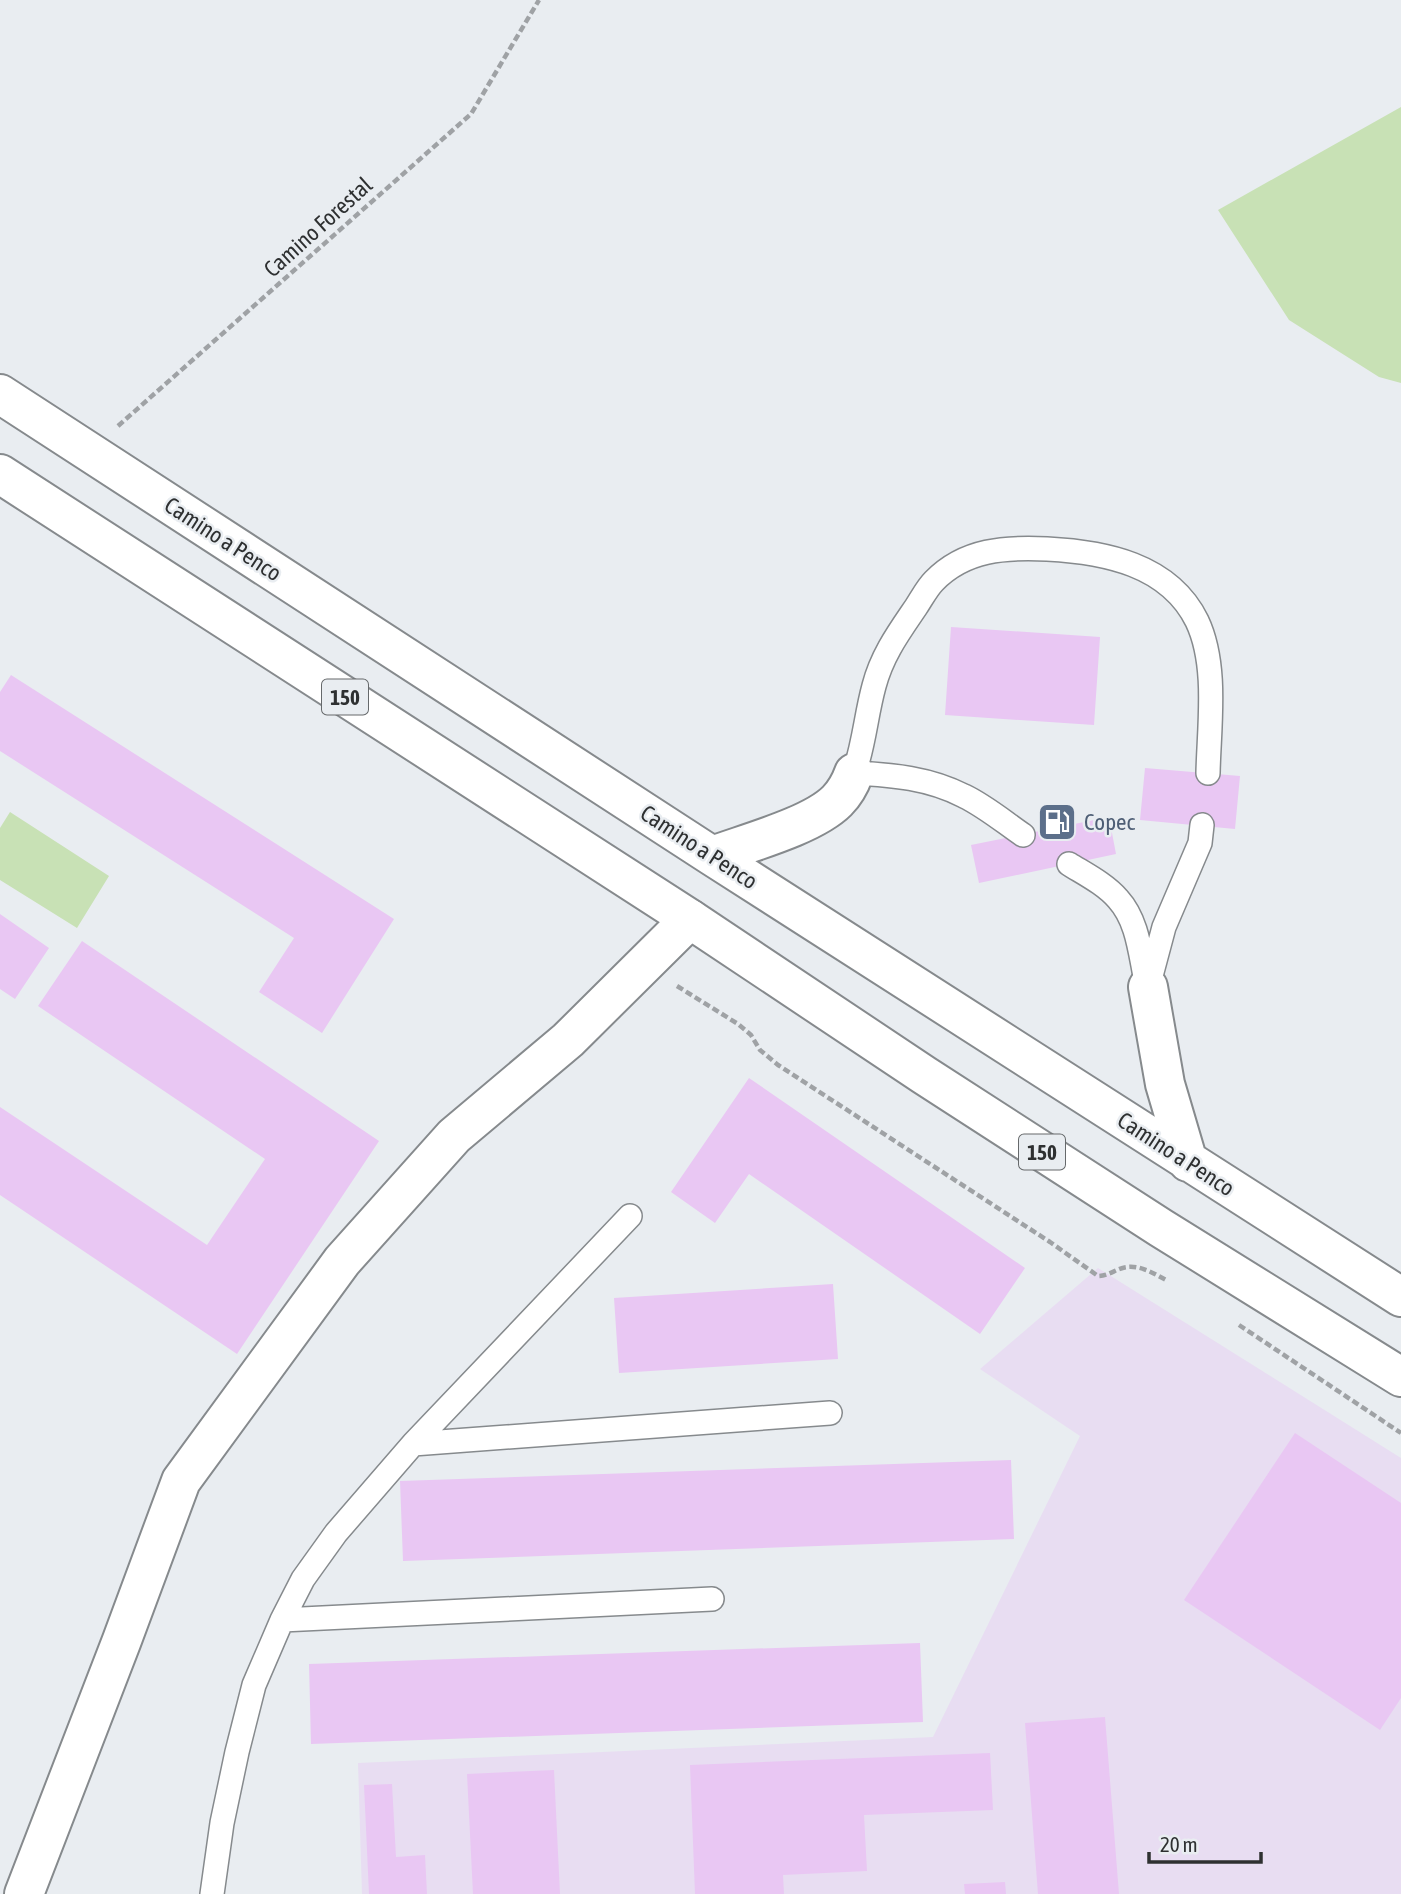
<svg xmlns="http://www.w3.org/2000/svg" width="1401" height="1894" viewBox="0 0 1401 1894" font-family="'Asap Condensed',sans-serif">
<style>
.industrial{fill:#e8ddf2}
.green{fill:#c8e1b5}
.building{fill:#e9c7f3}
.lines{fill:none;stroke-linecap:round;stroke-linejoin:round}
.service-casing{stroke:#868a8d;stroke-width:26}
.minor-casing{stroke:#868a8d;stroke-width:42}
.trunk-casing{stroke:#868a8d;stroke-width:42}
.path{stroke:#9fa2a5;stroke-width:4.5;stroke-dasharray:7 3.5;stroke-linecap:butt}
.service{stroke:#fff;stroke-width:23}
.minor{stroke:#fff;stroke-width:38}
.trunk{stroke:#fff;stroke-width:38}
.labels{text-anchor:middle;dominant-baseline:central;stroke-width:5;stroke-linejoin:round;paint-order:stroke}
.shield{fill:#e9edf1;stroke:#66696b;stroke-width:2}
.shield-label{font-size:21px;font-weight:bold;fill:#2e3031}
.street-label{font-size:23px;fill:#2e3031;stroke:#e9edf1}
.service-label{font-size:23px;fill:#4e5e75;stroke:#e9edf1;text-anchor:start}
</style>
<rect width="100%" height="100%" fill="#e9edf1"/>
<path class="industrial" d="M1098 1268 1401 1458V1894H362L358 1763 933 1737 1080 1436 980 1369Z"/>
<path class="green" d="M1401 107V383L1379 377 1289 320 1218 210Z
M10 812 109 876 77 928 0 880V828Z"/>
<path class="building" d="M951 627 1100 637 1094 725 945 715Z
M11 675 394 919 322 1033 259 992 294 938 0 751V692Z
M1145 768 1240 776 1235 829 1140 820Z
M1109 817 1116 854 979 883 971 845Z
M0 914 49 948 15 999 0 989Z
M82 941 379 1141 237 1354 0 1195V1107L207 1245 265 1159 38 1006Z
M749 1078 1025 1268 980 1334 749 1174 715 1223 671 1192Z
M833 1284 838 1359 619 1373 614 1298Z
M1295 1433 1401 1503V1698L1380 1730 1184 1600Z
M1011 1460 1014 1539 403 1561 400 1481Z
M920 1643 923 1722 311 1744 309 1664Z
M1105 1717 1119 1894H1038L1025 1723Z
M990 1753 993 1810 864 1815 867 1871 783 1875 784 1894H695L690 1765Z
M554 1770 560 1894H473L467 1774Z
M392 1784 396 1857 425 1855 427 1894H369L364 1785Z
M1005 1882 1006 1894H965L964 1884Z"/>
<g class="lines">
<g class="service-casing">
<path id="service" d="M1023 835C1004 822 985 806 964 796 929 778 893 775 854 773 864 745 866 715 874 686 882 655 899 632 916 607 922 598 927 588 934 581 965 549 1006 547 1047 549 1104 552 1169 564 1197 621 1218 665 1209 726 1208 773
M1069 864C1085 874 1105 884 1118 899 1138 921 1140 953 1146 981
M1148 987 1164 927 1200 843 1202 825
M413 1444 830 1413
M282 1620 712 1599
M212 1894 222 1823 237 1752 254 1685 282 1620 303 1579 336 1533 413 1444 630 1216"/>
</g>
<g class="minor-casing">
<path id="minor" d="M24 1894 122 1640 181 1481 342 1261 454 1136 568 1040 690 919"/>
</g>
<g class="trunk-casing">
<path id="trunk" d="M0 394 712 856 1401 1297
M0 474 690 919 924 1075 1161 1228 1401 1377
M712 856C747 843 812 826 837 801 845 793 850 784 854 773
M1148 987 1165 1084 1188 1162"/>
</g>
<path class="path" d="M118 426 471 114 539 0
M677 986 738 1024 751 1035 760 1050 778 1065 1050 1242 1098 1276C1109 1276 1117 1268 1127 1267 1140 1265 1155 1274 1166 1280
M1239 1325 1401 1433"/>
<use href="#service" class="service"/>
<use href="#minor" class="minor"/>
<use href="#trunk" class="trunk"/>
</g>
<defs>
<g id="fuel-square" transform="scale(2.0125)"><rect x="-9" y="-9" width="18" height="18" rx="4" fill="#5c6f8a" stroke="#e9edf1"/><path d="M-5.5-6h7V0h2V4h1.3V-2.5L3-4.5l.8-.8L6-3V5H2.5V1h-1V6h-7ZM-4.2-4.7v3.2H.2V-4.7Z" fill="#fff"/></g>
</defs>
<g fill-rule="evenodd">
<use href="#fuel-square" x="1057" y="822"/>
</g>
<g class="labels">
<g class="shield">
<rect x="322" y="679.5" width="46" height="35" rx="5"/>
<rect x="1019" y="1134.5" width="46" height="35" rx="5"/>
</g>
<g class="shield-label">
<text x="345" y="697">150</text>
<text x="1042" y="1152">150</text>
</g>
<g class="street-label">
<text transform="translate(318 227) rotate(-42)">Camino Forestal</text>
<text transform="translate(223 539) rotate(33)">Camino a Penco</text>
<text transform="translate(699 847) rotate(33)">Camino a Penco</text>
<text transform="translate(1176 1154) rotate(33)">Camino a Penco</text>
</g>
<g class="service-label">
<text x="1084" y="822">Copec</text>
</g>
</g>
<path d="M1149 1852v10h112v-10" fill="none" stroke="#2e3031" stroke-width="3.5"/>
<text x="1160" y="1852" font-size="21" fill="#2e3031" stroke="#e9edf1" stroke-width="5" paint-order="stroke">20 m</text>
</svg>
